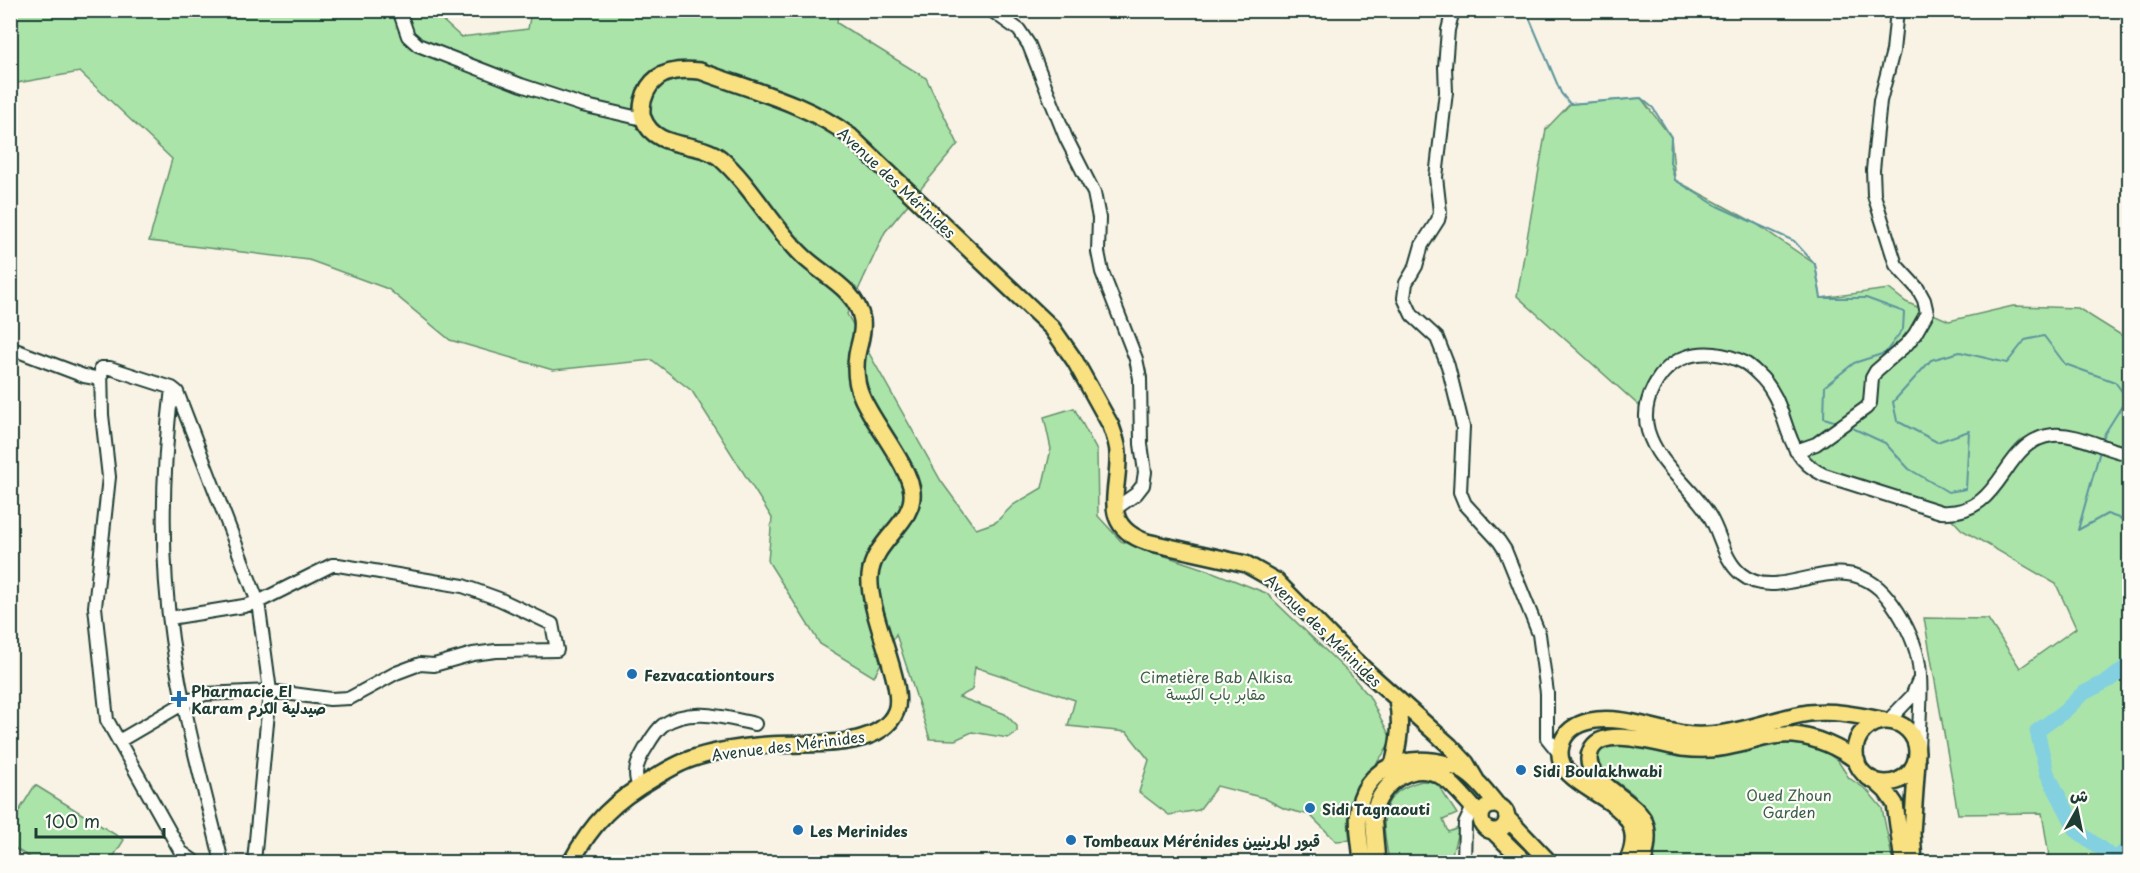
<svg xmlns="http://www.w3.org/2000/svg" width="2140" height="873" viewBox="0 0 2140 873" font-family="'Playpen Sans','Playpen Sans Arabic',sans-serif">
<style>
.green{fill:#abe4a9;stroke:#65906e;stroke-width:1.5}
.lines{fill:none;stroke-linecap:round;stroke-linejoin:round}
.stream{stroke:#5b959c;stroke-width:2}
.river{stroke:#83d0e1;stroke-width:15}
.minor-casing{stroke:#1f3d34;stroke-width:16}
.major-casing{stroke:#1f3d34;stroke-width:20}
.minor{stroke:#fdfcf7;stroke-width:12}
.major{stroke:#f9e181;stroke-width:15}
.poi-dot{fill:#1f6fb2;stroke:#fdfcf7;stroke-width:2}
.labels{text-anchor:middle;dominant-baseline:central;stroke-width:4.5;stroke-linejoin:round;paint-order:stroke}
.street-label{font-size:15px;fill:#1f3d34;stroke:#fdfcf7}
.poi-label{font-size:15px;font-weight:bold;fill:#1f3d34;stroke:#fdfcf7;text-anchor:start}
.park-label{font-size:15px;fill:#3b5e4b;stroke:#fdfcf7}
</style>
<rect width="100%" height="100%" fill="#f9f3e5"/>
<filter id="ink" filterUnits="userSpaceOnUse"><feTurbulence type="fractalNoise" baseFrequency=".0167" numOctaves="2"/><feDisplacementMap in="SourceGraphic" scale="12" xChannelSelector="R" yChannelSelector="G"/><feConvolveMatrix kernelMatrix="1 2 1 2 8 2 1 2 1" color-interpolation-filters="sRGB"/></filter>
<g filter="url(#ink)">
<path class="green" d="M11 11H432L461 37 528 29 531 11H838L837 23 926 78 958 144 885 232 847 314 941 481 976 529 996 522 1013 505 1042 488 1051 449 1044 417 1074 408 1097 451 1098 516 1121 541 1210 571 1266 593 1350 674 1369 696 1392 740C1371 779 1341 787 1350 840L1336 841 1310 815 1285 809 1264 798 1217 786 1199 810 1169 815 1139 792 1149 760 1127 732 1068 726 1075 700 975 667 972 690 959 697 1005 714 1017 726V732L1008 738 972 732 955 740 930 739 896 634 874 677 820 644 768 561 772 518 692 391 652 360 553 370 450 340 388 289 309 260 149 241 172 159 80 72 11 84Z
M1641 98 1671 137 1675 180 1755 223 1815 264 1821 298 1889 289 1906 302 1949 321 2013 306 2078 308 2129 340V862H2050L2042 813 1958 814 1924 618 1988 619 2020 668 2076 628 2056 584 1962 530 1943 510 1826 475 1790 438 1769 383 1724 349 1674 359 1645 411 1517 296 1546 129 1570 104Z
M1785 742 1802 744 1823 750 1838 761 1849 778 1867 790 1882 808 1893 862H1654L1656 843 1651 817 1633 794 1600 769 1595 752 1609 744 1699 757 1736 753Z
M1422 781 1436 782 1457 814 1443 820 1448 832 1459 828 1450 862H1389C1383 823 1374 793 1422 781Z
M35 785 124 840 110 862H37L11 846V824Z"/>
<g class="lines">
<path class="stream" d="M1526 10 1561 93 1570 104 1641 98 1653 108 1671 137 1670 162 1675 180 1717 206 1794 241 1815 264 1821 298H1866L1904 312 1903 329 1885 353 1854 363 1825 386 1824 418 1837 422
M1848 426 1885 443 1909 469 1948 492 1966 489 1969 431 1937 442 1897 421 1893 402 1931 360 1960 352 2007 363 2025 340 2044 336 2065 364 2115 382 2127 398 2105 433 2102 443
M2100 451 2078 530 2107 514 2130 522"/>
<path class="river" d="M2130 664 2111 679 2082 694 2065 711 2037 731 2047 773 2077 831 2115 859 2130 847"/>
<g class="minor-casing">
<path id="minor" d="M399 10 408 36 418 45 521 85 582 105 643 119
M991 10 1019 30 1029 45 1066 138 1094 193 1099 218 1098 252 1102 272 1136 359 1140 378 1141 444 1145 472 1143 485 1136 494 1115 509
M1453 10 1448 30 1445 67 1446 92 1436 177 1440 212 1438 220 1422 245 1416 266 1406 283 1404 298 1412 315 1437 338 1448 366 1463 427 1460 492 1465 504 1499 541 1505 550 1539 634 1547 693V738L1560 754
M10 348 84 376 101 379
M172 388C162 471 160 557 172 639 183 714 204 789 222 862
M1796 451 1816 444 1866 408 1870 403 1872 378 1876 371 1907 344 1915 334 1927 313 1924 300 1918 289 1896 265 1874 195 1873 170 1880 101 1893 51 1897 10
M1888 721 1912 696 1918 682
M119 741 184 703 205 694 270 691 330 699 350 698 396 673 420 664 434 665 473 654 496 651 557 650 552 624 499 599 463 586 338 565H332L258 602 244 606 170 618
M1918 749C1919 723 1923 684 1918 659 1914 639 1901 614 1888 598 1842 540 1782 608 1741 574 1723 559 1721 534 1709 515 1691 486 1658 465 1648 431 1640 403 1658 367 1686 357 1704 350 1726 354 1743 362 1749 365 1753 369 1757 373 1794 406 1777 453 1824 475L1941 512C2006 516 2000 440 2053 435 2080 433 2104 450 2130 454
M639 786C633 774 637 763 644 751 649 743 655 731 663 725 690 706 726 718 755 724
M195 862 181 852 107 720 95 607 109 477 102 415 101 368H110L172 388 177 392 258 602 270 691 254 862
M1464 862 1465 824 1473 807"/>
</g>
<g class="major-casing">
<path id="major" d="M1855 752a31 31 0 1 1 62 0a31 31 0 1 1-62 0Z
M1393 765C1399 743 1402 723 1397 700
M1874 780 1886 791 1895 804 1903 862
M1481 818a13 13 0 1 1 26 0a13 13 0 1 1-26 0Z
M1508 819 1549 862
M1494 832 1525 862
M571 862C593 822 614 801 654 778 667 770 682 761 697 757 719 750 745 747 768 745 803 742 880 752 896 711 906 685 867 612 870 576 873 540 915 523 912 492 910 467 873 423 862 397 856 384 855 369 857 355 859 343 864 333 862 320 857 289 822 275 802 255 772 226 751 185 720 158 698 140 655 151 643 118 641 113 642 106 643 101 650 72 674 68 700 71 751 90 806 103 850 136L1052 328 1075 361 1111 426C1114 435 1118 444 1118 453 1120 491 1098 525 1147 542L1246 564 1276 581 1354 660 1450 746 1466 763 1476 780
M1362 862C1361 845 1356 824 1359 807 1368 757 1428 750 1465 772 1478 780 1487 793 1497 805
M1377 862 1373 815C1379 784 1414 757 1444 778 1458 788 1469 804 1481 816
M1627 862C1661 794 1548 795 1561 746 1564 732 1576 724 1590 721 1624 714 1660 733 1693 735 1734 737 1770 719 1809 713 1835 710 1861 716 1886 721
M1643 862C1646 851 1649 838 1646 826 1638 797 1577 782 1591 750 1603 724 1660 745 1682 748 1699 750 1715 750 1731 746 1752 742 1773 733 1794 735 1816 737 1840 748 1857 761
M1914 862 1912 833 1917 761"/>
</g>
<use href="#minor" class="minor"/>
<use href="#major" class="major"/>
</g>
</g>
<g class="poi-dot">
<circle cx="632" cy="674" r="6"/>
<path d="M176 690h6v6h6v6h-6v6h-6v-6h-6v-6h6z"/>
<circle cx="1521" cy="770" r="6"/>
<circle cx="1310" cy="808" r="6"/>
<circle cx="798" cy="830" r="6"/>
<circle cx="1071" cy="840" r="6"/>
</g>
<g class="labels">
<g class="street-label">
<text transform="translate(897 182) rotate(43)">Avenue des Mérinides</text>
<text transform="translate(1324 630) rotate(44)">Avenue des Mérinides</text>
<text transform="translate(788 745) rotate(-7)">Avenue des Mérinides</text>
</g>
<g class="poi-label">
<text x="644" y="674">Fezvacationtours</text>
<text x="191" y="690">Pharmacie El<tspan x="191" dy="17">Karam صيدلية الكرم</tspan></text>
<text x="1533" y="770">Sidi Boulakhwabi</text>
<text x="1322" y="808">Sidi Tagnaouti</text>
<text x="810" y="830">Les Merinides</text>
<text x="1083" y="840">Tombeaux Mérénides قبور المرينيين</text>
</g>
<g class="park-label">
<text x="1216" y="676">Cimetière Bab Alkisa<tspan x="1216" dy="17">مقابر باب الكيسة</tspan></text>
<text x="1789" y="794">Oued Zhoun<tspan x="1789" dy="17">Garden</tspan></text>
</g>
</g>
<rect width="2140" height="873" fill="none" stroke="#fdfcf7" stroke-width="36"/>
<rect x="18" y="18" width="2104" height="837" fill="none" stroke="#1f3d34" stroke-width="2" filter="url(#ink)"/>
<g transform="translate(2077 810) rotate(9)" stroke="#fdfcf7" stroke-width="4.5" paint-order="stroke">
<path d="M0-4.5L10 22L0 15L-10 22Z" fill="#1f3d34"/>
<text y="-9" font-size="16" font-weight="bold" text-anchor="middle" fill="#1f3d34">ش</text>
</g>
<path d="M36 828v9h128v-9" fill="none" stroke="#1f3d34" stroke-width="3"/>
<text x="45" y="828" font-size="18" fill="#1f3d34" stroke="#fdfcf7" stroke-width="4.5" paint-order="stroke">100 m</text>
</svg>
